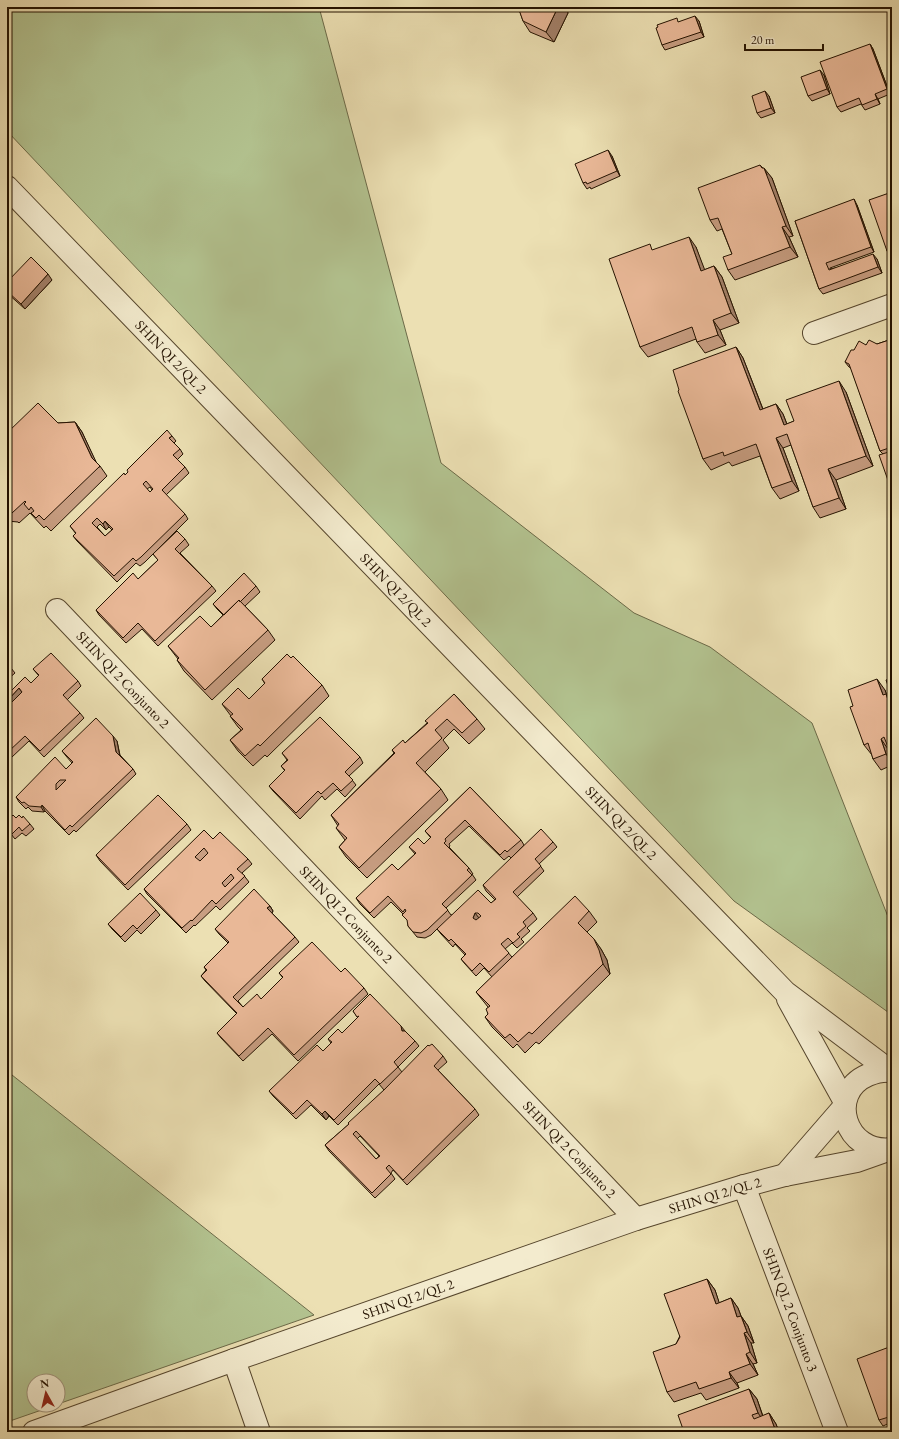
<svg xmlns="http://www.w3.org/2000/svg" width="899" height="1439" viewBox="0 0 899 1439" font-family="'EB Garamond',serif">
<style>
.green{fill:#b3c390;stroke:#6c6a48}
.lines{fill:none;stroke-linecap:round;stroke-linejoin:round}
.minor-casing{stroke:#56462d;stroke-width:24}
.tertiary-casing{stroke:#56462d;stroke-width:24}
.minor{stroke:#f3ebce;stroke-width:22}
.tertiary{stroke:#f3ebce;stroke-width:22}
.wall{fill:#c89e82;stroke:#241200;fill-rule:evenodd}
.shaded-wall{fill:#a3816a;stroke:#241200}
.building{fill:#e9b897;stroke:#241200;fill-rule:evenodd}
.labels{text-anchor:middle;dominant-baseline:central;stroke-width:3;stroke-linejoin:round;paint-order:stroke}
.street-label{font-size:14px;fill:#241200;stroke:#f3ebce}
</style>
<rect width="100%" height="100%" fill="#ece0b3"/>
<filter id="stains"><feTurbulence type="fractalNoise" baseFrequency=".005" numOctaves="4"/><feColorMatrix values="0 0 0 0 .2 0 0 0 0 .09 0 0 0 0 .02 0 0 0 .5 -.17"/></filter>
<radialGradient id="worn" r=".72"><stop offset=".6" stop-color="#630" stop-opacity="0"/><stop offset="1" stop-color="#630" stop-opacity=".3"/></radialGradient>
<path class="green" d="M7 7H319L441 463 634 613 710 647 812 723 892 927V1015L734 901 7 131Z
M7 1071 314 1315 58 1404V1381H34V1405H56L7 1422Z"/>
<g class="lines">
<g class="minor-casing">
<g id="minor">
<path d="M814 333 892 305"/>
<path id="s1" d="M57 610 636 1219"/>
<path d="M785 1175 844 1107"/>
<path id="s2" d="M744 1186 837 1432"/>
<path d="M234 1360 259 1432"/>
<path id="s3" d="M34 1432 234 1360 636 1219 744 1186 785 1175 857 1161 891 1149"/>
</g>
</g>
<g class="tertiary-casing">
<g id="tertiary">
<path id="s4" d="M7 187 785 992 890 1071"/>
<path d="M788 999 845 1102"/>
<path d="M892 1071C884 1070 875 1072 868 1075 826 1093 845 1155 892 1149"/>
</g>
</g>
<use href="#minor" class="minor"/>
<use href="#tertiary" class="tertiary"/>
</g>
<path class="wall" d="M516 7H566L568 13 554 42 530 32 523 21 519 9H518Z
M699 21 704 37 665 50 662 45 680 22Z
M870 44 873 49 890 94 878 99 880 104 865 110 861 104 841 112 837 107Z
M824 75 830 94 812 101 808 96Z
M769 96 775 113 761 118 757 113Z
M612 156 620 176 591 189 590 187 587 189 583 183Z
M760 165 772 178 793 236 789 237 798 257 735 280 728 270 732 254 722 229 717 231 710 220Z
M892 192V258L887 251Z
M857 205 874 252 830 268V269L877 259 882 273 823 294 819 289 795 221Z
M696 247 704 270 714 266 722 277 739 323 720 330 726 345 705 353 697 342 696 339 648 357 640 347 654 250Z
M52 280 25 309 7 293V282Z
M892 339V489L890 486 883 454 880 451 851 368 849 367 845 362 854 350 866 345 877 344Z
M736 347 743 358 763 409 776 404 783 414 787 424 794 421 846 392 873 466 836 480 846 509 820 518 813 507 791 445 783 448 799 491 780 499 772 488 760 456 732 466 729 462 711 470 703 459 679 390Z
M75 422 82 432 96 463 100 466 107 476 51 531 46 526 44 528 30 513 19 523 18 522 7 521V433L58 423Z
M172 436 176 441 174 443 180 449 183 454 177 460 185 467 189 473 166 495 185 514 188 519 145 562 140 566 136 563 117 582 77 541 73 536 76 534 70 526ZM150 487 152 490 150 492 147 489ZM100 524 106 530 109 527 112 530 105 536 97 527Z
M185 539 189 545 180 553 212 586 216 591 158 646 142 629 126 643 99 615 96 610 138 579 158 560 153 554Z
M256 586 260 592 245 606 268 630 275 640 212 700 184 671 177 660 178 659 168 646 211 627 223 615 217 609 213 604Z
M7 663 15 673 7 680Z
M33 669 78 681 81 686 67 700 80 713 84 718 44 757 29 741 12 757 7 752V694L31 683 39 676Z
M262 679 322 685 329 696 267 757 265 755 253 766 238 751 230 740 241 730 238 727 230 716H231L222 704 249 699 265 684Z
M885 690 887 696 892 703V757L889 749H888L892 761V765L881 770 873 759 872 755 864 745 853 706Z
M454 694 477 719 485 729 469 744 454 729 443 740 449 748 425 772 441 789 448 800 367 878 346 857 339 847 345 840 336 828 338 826 331 815 394 753 392 750 405 743 427 723Z
M117 741 120 755 133 769 136 774 76 832 74 830 69 835 45 811 44 812 32 811 28 807 26 809 19 802 16 797 66 769 72 763 66 756 62 751Z
M282 753 360 757 363 763 349 776 356 785 345 797 337 789 325 800 322 796 300 819 273 791 269 786 285 771 281 766 287 760Z
M470 787 521 840 524 845 511 858 509 856 504 860 469 826 449 844 450 846 449 847 469 868 473 874H472L476 880 446 908 451 915 491 903 495 900 486 891 483 885 553 842 557 847 539 864 544 871 517 897 533 913 537 919 527 928 530 931 521 939 524 942 517 948 512 943 505 949 512 957 589 911 597 922 587 932 601 949 607 960 610 974 539 1044 536 1042 525 1053 517 1044 513 1048 492 1027 485 1017 488 1014V1007L476 992 492 977 484 968 476 976 465 964 461 959 465 955 455 944 453 947 441 934 437 929 431 935 425 938 417 937 408 926V921L402 915 403 914 391 902 374 918 360 904 356 898 398 870 415 854 409 847 424 844 431 838 425 831Z
M16 818H22L30 824 34 829 26 836 22 833 15 839 7 829V821Z
M187 824 191 830 128 890 100 861 96 855Z
M213 839 248 859 252 864 242 873 249 882 220 910 216 906 195 926 194 925 186 933 147 894 144 889Z
M270 906 273 911 272 913 295 937 299 942 238 1001 243 1007 261 999 283 978 279 973 341 972 364 988 368 994 298 1061 272 1034 243 1061 221 1038 217 1033 237 1014 205 981 201 976 206 970 204 967 228 943 219 934 215 929Z
M156 910 160 915 141 934 137 930 125 942 112 929 108 924Z
M353 1011 405 1031 415 1041 419 1046 398 1067 402 1072 443 1056 447 1062 438 1070 475 1109 479 1115 407 1185 393 1170 391 1173 395 1179 375 1198 329 1151 325 1145 349 1124 384 1090 379 1084 338 1125 329 1116 326 1120 311 1105 296 1119 273 1096 269 1091 323 1051 331 1043 328 1039 342 1033 358 1018ZM360 1136 379 1156 376 1159 357 1139Z
M707 1279 715 1290 719 1303 731 1298 738 1308 741 1316 748 1326 754 1343H751L757 1363 753 1364 758 1375 737 1383 739 1388 706 1400 701 1393 674 1402 667 1392 676 1344Z
M892 1346V1422L883 1426 879 1420Z
M749 1389 757 1399 763 1416 769 1413 776 1424 779 1432H684Z"/>
<path class="shaded-wall" d="M558 7H566L568 13 554 42 546 32Z
M695 16 699 21 704 37 701 32Z
M870 44 873 49 890 94 887 89Z
M820 70 824 75 830 94 827 89Z
M765 91 769 96 775 113 771 108Z
M875 94 878 99 880 104 877 99Z
M608 150 612 156 620 176 617 171Z
M760 165 767 175 764 168 772 178 793 236 786 226Z
M854 199 857 205 874 252 871 247Z
M782 227 789 237 798 257 790 247Z
M689 237 696 247 709 281 701 271Z
M873 254 877 259 882 273 878 267Z
M714 266 722 277 739 323 731 313Z
M48 274 52 280 25 309 21 304Z
M713 320 720 330 726 345 718 335Z
M736 347 743 358 767 420 760 410Z
M839 381 846 392 873 466 866 456Z
M776 404 783 414 791 435 784 425Z
M75 422 82 432 99 468 92 458Z
M776 438 783 448 799 491 792 481Z
M828 469 836 480 846 509 839 498Z
M105 521 109 527 106 530 103 524Z
M877 679 885 690 887 696 892 703V712L883 695Z
M19 688 23 694 7 707V701Z
M113 736 117 741 120 757 116 752Z
M881 739 888 749 892 761V763L886 754Z
M42 805 45 811 44 812 41 807Z
M270 906 273 911 271 914 267 908Z
M475 913 479 918 477 923 473 918Z
M594 939 601 949 607 960 610 974 603 964Z
M401 1026 405 1031H402Z
M325 1111 329 1116 326 1120 322 1114Z
M707 1279 715 1290 723 1314 716 1304Z
M731 1298 738 1308 745 1327 737 1317Z
M741 1316 748 1326 754 1343 747 1332Z
M744 1333 751 1343 757 1363 750 1352Z
M746 1354 753 1364 758 1375 750 1364Z
M729 1372 737 1383 739 1388 731 1378Z
M749 1389 757 1399 765 1423 758 1413Z
M769 1413 776 1424 779 1432H776Z"/>
<path class="building" d="M518 7H558L546 32 523 21Z
M695 16 701 32 662 45 656 28 658 27 657 25 677 18 678 22Z
M870 44 887 89 875 94 877 99 862 105 859 98 837 107 820 62Z
M820 70 827 89 808 96 801 77Z
M765 91 771 108 757 113 752 96Z
M608 150 617 171 587 184 586 182 583 183 575 164Z
M760 165 762 168H764L786 226 782 227 790 247 728 270 723 257 732 254 718 218 710 220 698 188Z
M892 192V249L887 251 869 200Z
M854 199 871 247 826 263 829 270 873 254 878 267 819 289 795 221Z
M689 237 701 271 714 266 731 313 713 320 718 335 697 342 692 327 640 347 609 259 650 244 652 250Z
M31 257 48 274 21 304 7 291V282Z
M892 339V447L880 451 849 364 845 362 851 350H854L859 341 866 345 869 340 877 344Z
M736 347 760 410 776 404 784 425 794 421 786 400 839 381 866 456 828 469 839 498 813 507 787 434 776 438 792 481 772 488 756 444 724 456 723 452 703 459 678 391 679 390 673 370Z
M38 403 58 423 75 422 92 458 100 466 44 520 39 515 36 518 31 513 34 511 31 507 29 510 24 504 26 502 25 501 12 513 11 512 7 511V433Z
M167 430 172 436 169 438 180 449 173 455 185 467 162 490 185 514 141 557 136 561 133 558 114 576 73 536 76 533 70 526 124 473 125 475 128 472 127 470ZM146 481 153 489 150 492 143 484ZM97 518 103 524 105 521 113 529 105 536 92 523Z
M892 451V485L890 486 879 455Z
M177 531 185 539 175 549 212 586 155 641 138 623 123 638 96 610 133 573 138 579 158 560 153 554Z
M244 573 256 586 240 602 239 600 224 615 213 604Z
M239 600 268 630 205 690 177 660 179 658 168 646 200 616 211 627Z
M51 653 78 681 63 695 80 713 40 751 25 736 8 752 7 750V707L22 692 19 688 7 701V704V695L25 677 31 683 39 675 33 669Z
M287 654 291 658 293 656 322 685 260 746 258 744 245 756 230 740 243 729 230 716 233 714 222 704 238 688 249 699 265 683 262 679Z
M7 663 11 667 7 671Z
M892 678V697L886 680Z
M877 679 883 695 886 694 892 712V757L884 737 881 739 886 754 873 759 868 743 864 745 850 707 853 706 848 690Z
M454 694 477 719 462 733 447 719 435 730 442 738 416 763 441 789 359 868 339 847 347 838 336 828 339 824 331 815 395 753 392 750 403 740 405 743 428 723 425 721Z
M320 717 360 757 345 772 353 780 341 791 333 783 321 794 318 791 296 813 269 786 285 770 281 766 288 760 282 753Z
M96 718 113 736 116 752 133 769 72 827 70 825 65 830 42 805 41 807 29 806 24 802 22 803 16 797 55 757 66 769 73 762 62 751ZM60 780H66L56 790V784Z
M470 787 521 840 507 852 505 850 500 855 465 820 445 839 446 841 444 843 469 868 467 870 472 875 442 904 448 910 427 930 421 933 413 932 408 926 407 920 402 915 406 911 405 909 403 912 388 896 370 913 356 898 392 864 398 870 416 853 409 847 418 838 424 844 431 837 425 831Z
M158 795 187 824 125 885 96 855Z
M13 815 16 818 19 815 22 818 23 816 30 824 22 831 19 827 12 834 7 828V821Z
M541 829 553 842 535 859 541 866 513 892 533 913 523 922 526 926 517 934 520 937 513 943 508 938 501 944 509 953 489 972 480 963 472 971 461 959 466 954 451 939 449 941 437 929 478 890 491 903 496 899 483 885ZM475 913H478L481 916 476 920 473 918Z
M204 830 213 839 220 832 248 859 237 869 245 876 216 904 212 900 192 921 191 920 182 928 144 889ZM204 848 208 853 200 861 195 857ZM231 874 234 878 225 887 222 883Z
M254 889 270 906 267 908 295 937 233 997 243 1007 257 994 261 999 283 977 279 973 312 942 341 972 345 968 364 988 294 1055 268 1028 239 1056 217 1033 237 1013 201 976 207 970 204 967 229 942 215 929Z
M140 893 156 910 137 929 133 925 121 937 108 924Z
M575 896 589 911 578 923 594 939 599 950 603 964 532 1034 529 1032 518 1042 510 1034 505 1038 485 1017 488 1014 486 1009 490 1006 476 992Z
M370 994 401 1026 402 1031H405L415 1041 394 1062 398 1067 380 1084 375 1079 334 1120 325 1111 322 1114 307 1100 293 1114 269 1091 317 1045 323 1051 332 1042 328 1039 338 1029 342 1033 359 1016 357 1017 353 1011Z
M432 1044 443 1056 434 1066 475 1109 403 1180 389 1165 386 1168 391 1174 372 1193 325 1145 349 1124 348 1123 385 1089 428 1045 429 1046ZM356 1131 380 1156 376 1159 353 1134Z
M707 1279 716 1304 731 1298 737 1317 741 1316 747 1332 744 1333 750 1352 746 1354 750 1364 729 1372 731 1378 699 1389 696 1382 667 1392 653 1352 676 1344 680 1337 664 1294Z
M892 1346V1416L879 1420 857 1359Z
M749 1389 758 1413 752 1415 754 1419 769 1413 776 1432H684L678 1415Z"/>
<g class="labels">
<g class="street-label">
<text stroke="none"><textPath href="#s4" startOffset="236">SHIN QI 2/QL 2</textPath></text>
<text stroke="none"><textPath href="#s4" startOffset="560">SHIN QI 2/QL 2</textPath></text>
<text stroke="none"><textPath href="#s1" startOffset="96">SHIN QI 2 Conjunto 2</textPath></text>
<text stroke="none"><textPath href="#s4" startOffset="884">SHIN QI 2/QL 2</textPath></text>
<text stroke="none"><textPath href="#s1" startOffset="420">SHIN QI 2 Conjunto 2</textPath></text>
<text stroke="none"><textPath href="#s1" startOffset="744">SHIN QI 2 Conjunto 2</textPath></text>
<text stroke="none"><textPath href="#s3" startOffset="721">SHIN QI 2/QL 2</textPath></text>
<text stroke="none"><textPath href="#s3" startOffset="397">SHIN QI 2/QL 2</textPath></text>
<text stroke="none"><textPath href="#s2" startOffset="132">SHIN QL 2 Conjunto 3</textPath></text>
</g>
</g>
<rect width="899" height="1439" fill="none" stroke="#ece0b3" stroke-width="24"/>
<rect x="8" y="8" width="883" height="1423" fill="none" stroke="#241200" stroke-width="2"/>
<rect x="12" y="12" width="875" height="1415" fill="none" stroke="#241200"/>
<g transform="translate(46 1393) rotate(352)"><circle r="19" fill="#f3ebce" stroke="#a0947c"/>
<path d="M0-3L7 15L0 10L-7 15Z" fill="#8f2418"/>
<text y="-6" font-size="11" font-weight="bold" text-anchor="middle" fill="#241200">N</text>
</g>
<path d="M745 44v6h78v-6" fill="none" stroke="#241200" stroke-width="2"/>
<text x="751" y="44" font-size="12" fill="#241200" stroke="#f3ebce" stroke-width="3" paint-order="stroke">20 m</text>
<rect width="100%" height="100%" filter="url(#stains)"/>
<rect width="100%" height="100%" fill="url(#worn)"/>
</svg>
